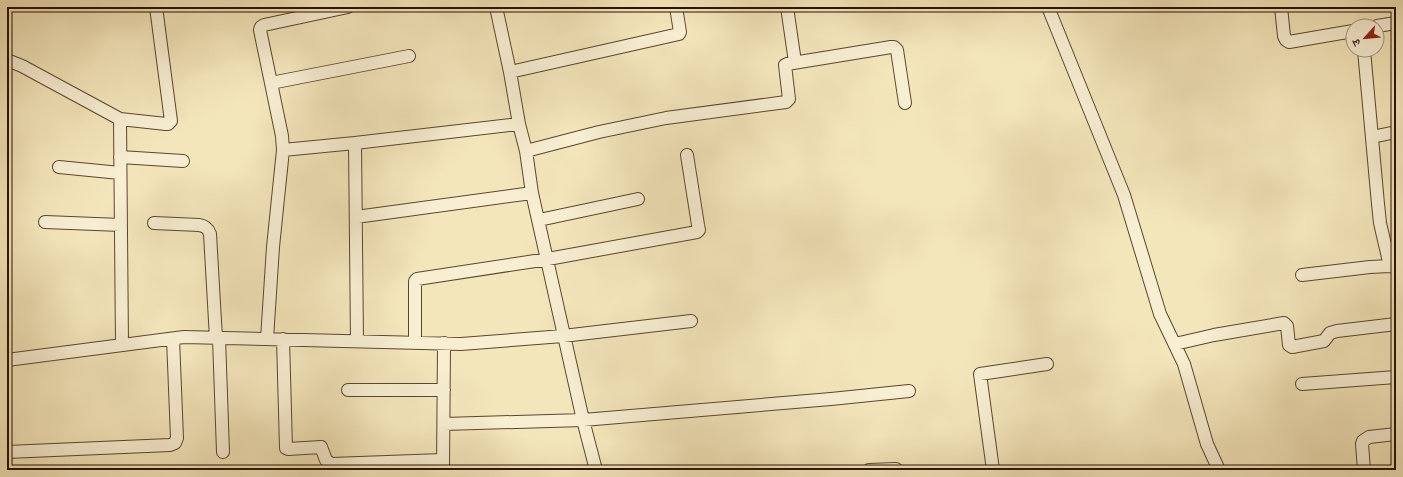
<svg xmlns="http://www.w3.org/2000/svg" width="1403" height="477" viewBox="0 0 1403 477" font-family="Cardo,'Noto Serif Devanagari',serif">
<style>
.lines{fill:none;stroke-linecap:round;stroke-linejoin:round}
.minor-casing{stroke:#5b4630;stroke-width:14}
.minor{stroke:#f8efd3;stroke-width:12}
</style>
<rect width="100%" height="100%" fill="#f4e6bb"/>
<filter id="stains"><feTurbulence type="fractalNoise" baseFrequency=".005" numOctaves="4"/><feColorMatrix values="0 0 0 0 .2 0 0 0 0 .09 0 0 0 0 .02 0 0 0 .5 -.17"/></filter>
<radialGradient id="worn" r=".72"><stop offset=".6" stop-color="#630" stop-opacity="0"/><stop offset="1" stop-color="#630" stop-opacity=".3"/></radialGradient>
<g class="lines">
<g class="minor-casing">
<path id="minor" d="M496 7 510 72
M787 7 795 62
M1048 7 1124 195 1160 314 1184 364 1207 444 1219 470
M1281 7 1284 36 1286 40 1289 42 1353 31
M1377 26 1396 23
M1364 50 1378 204 1380 223 1390 266
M7 60 22 66 120 119 122 345
M271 83 409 56
M120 119 166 124H168L171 121 156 7
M1372 137 1396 132
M283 150 355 143
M526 151 599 132 666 118 786 102 789 99 785 65 787 64 891 47H894L897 50 905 103
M120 157 183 161
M59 167 120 173
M356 217 532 193
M539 220 638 199
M45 222 121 225
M154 223 199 225C205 226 208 228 210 234L216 338
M1302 275 1370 267 1390 266 1396 267
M219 338 223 452
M267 339 273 247 283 150 282 136 260 30 261 27 264 25 348 7
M283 339 286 448 288 449 321 447 326 460 331 464 443 460
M357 341 355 143 519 124
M415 343V281L417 279 548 259 697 232 699 230 698 225 687 155
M1175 344 1214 335 1284 323 1287 326 1289 345 1292 347 1324 341 1330 333 1337 331 1396 324
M7 360 184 337 461 344 563 336 691 321
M1302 384 1396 377
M348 390H444
M444 424 583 420 831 399 909 391
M7 452 170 445 175 443 177 438 173 339
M443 470 444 343
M596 470 583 420 532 193 526 151 519 124 510 72 679 34 680 32 676 7
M869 470 896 469
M993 470 980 374 1047 364
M1364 470 1362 444 1363 441 1369 437 1396 434"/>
</g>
<use href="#minor" class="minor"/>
</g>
<rect width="1403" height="477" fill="none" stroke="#f4e6bb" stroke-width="24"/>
<rect x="8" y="8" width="1387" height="461" fill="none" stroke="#281101" stroke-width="2"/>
<rect x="12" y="12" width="1379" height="453" fill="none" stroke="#281101"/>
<g transform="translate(1365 38) rotate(243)"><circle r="19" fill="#f8efd3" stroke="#a5967f"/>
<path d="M0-3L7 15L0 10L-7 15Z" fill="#8f2418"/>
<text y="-6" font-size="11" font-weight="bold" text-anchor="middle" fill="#281101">उ</text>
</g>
<rect width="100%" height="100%" filter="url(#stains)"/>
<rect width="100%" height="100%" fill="url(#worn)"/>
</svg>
